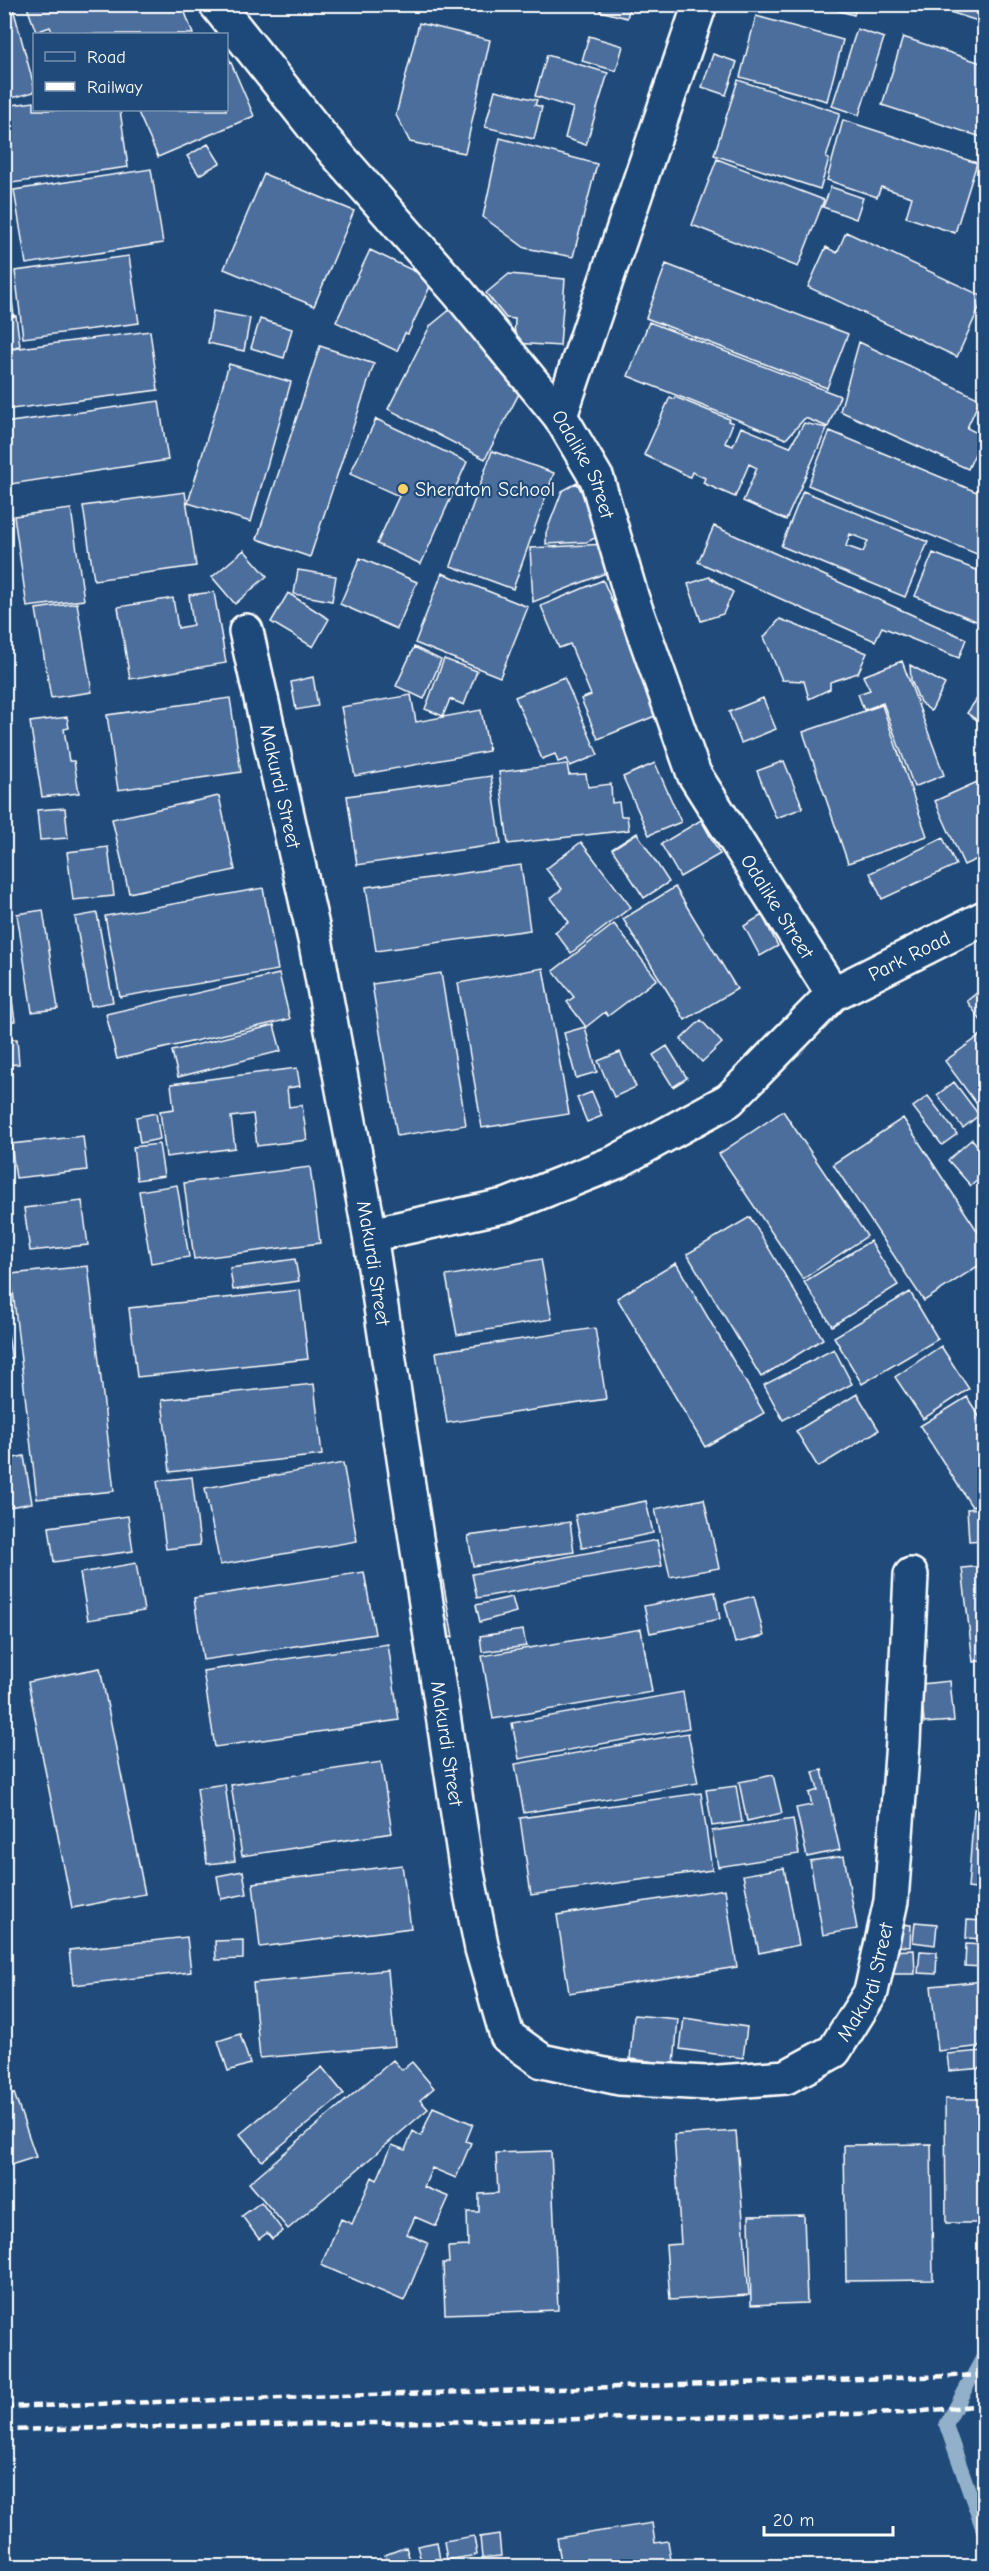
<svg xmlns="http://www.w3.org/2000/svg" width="989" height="2571" viewBox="0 0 989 2571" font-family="'Comic Neue',sans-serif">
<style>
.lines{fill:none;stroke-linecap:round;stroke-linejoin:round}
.stream{stroke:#92b0ca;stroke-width:14}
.building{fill:#4c6e9d;stroke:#fff;stroke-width:1.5;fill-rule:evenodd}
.minor-casing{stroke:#fff;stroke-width:38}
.minor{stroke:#1f4a7a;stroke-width:33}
.rail{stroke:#fff;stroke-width:4.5;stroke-dasharray:9 4.5;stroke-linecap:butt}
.poi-dot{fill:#ffd166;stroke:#1f4a7a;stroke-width:2}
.labels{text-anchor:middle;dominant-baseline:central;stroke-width:4.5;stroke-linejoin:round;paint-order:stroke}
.street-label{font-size:20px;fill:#fff;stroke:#1f4a7a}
.poi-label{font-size:20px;fill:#fff;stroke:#1f4a7a;text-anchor:start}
</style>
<rect width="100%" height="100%" fill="#1f4a7a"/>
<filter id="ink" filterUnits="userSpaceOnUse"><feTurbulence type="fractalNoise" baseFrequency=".0167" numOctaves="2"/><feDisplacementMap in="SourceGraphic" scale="12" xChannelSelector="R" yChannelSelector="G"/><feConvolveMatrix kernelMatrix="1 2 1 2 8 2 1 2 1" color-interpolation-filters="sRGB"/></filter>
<g filter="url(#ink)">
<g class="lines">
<path class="stream" d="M984 2355 946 2425 984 2533"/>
</g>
<path class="building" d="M4 4H12L34 86V92L4 100Z
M26 4H182L193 34H53L50 27 36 32Z
M602 4H652L650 12 630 6 627 18 600 11Z
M815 4H857L854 15Z
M925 4H984V23Z
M756 16 843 40 827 101 740 77Z
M419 23 490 40 465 153 410 142 396 115Z
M857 29 884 38 859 115 832 106Z
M589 36 623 46 616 71 582 61Z
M903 37 984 64V138L882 105Z
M226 51 254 116 158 157 137 110H226Z
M713 54 737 62 726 95 702 87Z
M547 55 608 73 586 145 565 138 573 108 535 96Z
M738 80 840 113 826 158 829 159 820 189 714 155Z
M495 90 537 100 535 105 542 107 534 139 485 127Z
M34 102V110H120L128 167 4 184V106Z
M843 120 977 163 955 233 906 217 912 197 881 187 877 197 827 180Z
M500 138 597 164 573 257 525 248 483 217Z
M208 144 220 163 199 175 187 156Z
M717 159 824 200 798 267 692 225Z
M151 169 163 243 26 264 14 190Z
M264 174 354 211 314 306 224 269Z
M831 187 863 198 856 219 823 207Z
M846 232 984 297 957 357 808 287 826 247 837 253Z
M370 250 433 280 408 334 405 333 397 351 336 322Z
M129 256 139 323 23 338 15 271Z
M666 264 848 334 827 388 646 318Z
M4 273H8L14 315 4 316Z
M509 274 565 279 560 346 514 343 515 319 506 318 486 293Z
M457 304 524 384 485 459 388 409 430 326Z
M213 311 250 318 244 351 208 343Z
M16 316 20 346 4 348V318Z
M260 319 292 329 284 358 251 348Z
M649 322 840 396 828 427 805 418 786 439 628 376Z
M150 331 158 390 4 410V350Z
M859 342 980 399 967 428 983 436 968 469 840 411Z
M320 346 374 364 310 557 257 539Z
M229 364 291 382 251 522 188 503Z
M670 397 674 399 675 397 729 419 728 421 733 423 725 443 733 446 741 427 790 447 804 423 827 428 786 520 743 501 757 468 749 464 735 497 703 483 705 478 692 472 690 477 644 455Z
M159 401 168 460 11 484 4 444V423Z
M376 419 467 462 421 564 377 544 399 496 350 474Z
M830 431 984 495V557L808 485Z
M492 451 554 473 513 589 451 566Z
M577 483 603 534 587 542 546 544V533L562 491Z
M803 491 928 542 905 597 781 546ZM850 534 868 541 863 552 846 546Z
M185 492 196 566 94 580 83 506Z
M71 509 84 600 27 607 14 516Z
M714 526 966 639 959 658 882 627 875 641 698 562Z
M606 544 616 569 533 602 530 548Z
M244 550 267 576 235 604 212 577Z
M933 553 984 573V613L981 623 915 596Z
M360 558 417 582 397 629 340 604Z
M298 570 336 576 332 601 294 594Z
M442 573 528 607 500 677 415 643Z
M709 577 733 592 723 614 701 621 688 584Z
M603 580 660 714 598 739 581 699 591 695 570 644 559 648 541 606Z
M214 592 226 663 130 679 118 607 173 598 178 628 193 625 189 595Z
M288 593 329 619 313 647 271 622Z
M77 603 92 692 51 698 36 609Z
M780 619 867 653 858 673 830 682V689L809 699 804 681 782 680 764 637Z
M414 647 441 660 424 699 396 686Z
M444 659 477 671 464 705 450 699 443 716 425 709Z
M902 661 944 775 914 787 883 703 864 710 858 694 870 690 863 676Z
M910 665 945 684 931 711 920 702 911 680Z
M313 677 318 706 296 710 291 682Z
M564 677 598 755 570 766 567 759 558 762 555 754 542 759 515 697Z
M983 690 984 691V725L967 713Z
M411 695 416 722 481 710 489 751 355 776 341 707Z
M230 698 241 772 118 790 107 715Z
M763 698 776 729 741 743 729 712Z
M882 705 927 836 848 863 803 732Z
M67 717 69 728 64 729 69 761H74L79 793 42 797 30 722Z
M784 761 803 808 776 818 757 771Z
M655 763 681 822 649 835 623 777Z
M567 764 569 775 586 774 588 787 611 784 612 803 619 802 621 816H627L629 830 508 844 499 772Z
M491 776 501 844 357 865 347 796Z
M984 779V856L964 865 935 801Z
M219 796 235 870 129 893 112 819Z
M65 808 68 838 40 840 37 810Z
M701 820 720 854 680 877 661 844Z
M637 833 669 882 644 898 612 849Z
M943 838 956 865 882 899 870 873Z
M581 842 631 907 571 953 555 932 569 922 551 898 562 889 546 869Z
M108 847 114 896 73 900 67 852Z
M521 865 530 930 376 951 366 887Z
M675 887 737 989 685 1020 623 919Z
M263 888 278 970 120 997 105 916Z
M43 910 58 1009 32 1012 17 914Z
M97 913 113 1002 91 1006 75 917Z
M762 915 778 946 760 956 744 926Z
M614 924 657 979 608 1016 605 1012 586 1027 567 1002 574 997 553 971Z
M4 945 15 1021 4 1023Z
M543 968 569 1114 482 1128 458 983Z
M441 973 466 1125 397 1136 372 984Z
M279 974 290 1019 117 1059 106 1014Z
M984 987V1025L967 1001Z
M701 1020 722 1043 702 1062 681 1039Z
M274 1025 281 1051 178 1077 172 1051Z
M585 1027 597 1072 576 1078 564 1033Z
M981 1035 984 1039V1114L945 1061Z
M17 1039 19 1064 4 1065V1040Z
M667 1046 687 1078 673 1087 653 1055Z
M620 1052 636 1087 614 1097 598 1061Z
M297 1068 300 1086 287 1088 289 1107 302 1105 307 1140 257 1146 253 1114 231 1117 235 1148 166 1157 160 1111 174 1109 171 1084Z
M954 1082 979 1115 963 1128 937 1095Z
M592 1092 602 1116 587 1122 577 1098Z
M928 1096 957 1134 942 1145 913 1107Z
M783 1111 867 1236 803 1279 719 1154Z
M156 1113 160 1139 140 1143 136 1117Z
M903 1118 984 1241V1262L924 1301 833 1164Z
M83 1136 87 1170 16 1178 11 1144Z
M972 1139 984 1154V1174L971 1186 948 1160Z
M159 1144 164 1176 137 1180 133 1147Z
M310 1167 320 1243 194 1259 184 1183Z
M177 1185 189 1257 151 1263 139 1191Z
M82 1201 88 1245 30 1251 24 1208Z
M750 1217 823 1339 761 1377 687 1254Z
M870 1241 898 1285 832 1326 804 1282Z
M295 1259 299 1281 233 1290 230 1268Z
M541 1259 552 1319 457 1335 446 1276Z
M676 1263 764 1413 705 1447 617 1298Z
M88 1266 114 1491 37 1499 11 1274Z
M300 1290 308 1359 137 1377 129 1308Z
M910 1292 938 1339 862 1384 834 1337Z
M4 1312 12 1359 4 1360Z
M595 1328 606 1399 447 1423 436 1352Z
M941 1346 969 1389 923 1419 895 1377Z
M834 1349 852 1384 783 1420 764 1385Z
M314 1384 322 1455 170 1472 162 1400Z
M857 1394 879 1430 818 1467 796 1431Z
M967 1397 984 1424V1499L972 1507 920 1426Z
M24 1456 32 1503 4 1508V1460Z
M343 1463 357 1541 220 1565 205 1488Z
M192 1477 200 1545 166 1549 157 1481Z
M704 1499 719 1568 670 1577 655 1509Z
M646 1501 653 1533 582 1548 575 1515Z
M984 1508V1540L969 1541 967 1509Z
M128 1516 133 1551 54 1562 49 1527Z
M570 1522 574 1552 473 1566 468 1536Z
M657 1540 662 1566 477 1598 472 1574Z
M438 1553 453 1637 436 1640 421 1555Z
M136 1563 144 1611 88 1620 80 1573Z
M984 1566V1660L973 1662 962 1568Z
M364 1572 375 1634 203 1660 194 1598Z
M715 1592 720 1619 650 1633 644 1606Z
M754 1596 764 1636 735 1643 725 1603Z
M512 1597 516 1612 480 1622 476 1605Z
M641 1629 652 1692 493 1719 482 1656Z
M523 1630 526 1646 482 1652 480 1636Z
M388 1644 399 1720 215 1747 203 1671Z
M100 1668 145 1894 72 1908 28 1682Z
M950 1681 954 1721 924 1723 921 1684Z
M683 1692 689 1728 519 1759 512 1723Z
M984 1706V1801L977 1800Z
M688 1733 698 1783 524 1813 515 1764Z
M381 1762 392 1833 242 1856 231 1785Z
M822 1770 840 1850 807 1857 796 1808 812 1805 809 1793 818 1790 813 1772Z
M773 1775 782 1813 747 1821 739 1782Z
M225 1784 235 1861 207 1864 197 1788Z
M736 1786 742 1822 712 1826 706 1790Z
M701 1793 712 1870 531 1895 520 1818Z
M974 1809H984V1890L968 1888Z
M793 1819 799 1854 718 1867 712 1831Z
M844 1856 857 1929 823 1935 810 1861Z
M402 1865 411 1928 260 1947 253 1883Z
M784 1868 799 1945 759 1953 743 1875Z
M243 1871 247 1894 221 1899 217 1876Z
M725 1889 737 1967 569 1993 557 1915Z
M967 1920 984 1921V1939L966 1938Z
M915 1922 937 1924 935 1945 913 1942Z
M898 1924 911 1925 910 1947 897 1946Z
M187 1937 191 1972 73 1985 69 1950Z
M243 1940V1959L216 1960 215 1941Z
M966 1944 984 1945V1967L965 1966Z
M914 1950 915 1974H889V1951Z
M920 1951 937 1952 936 1974 918 1973Z
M388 1970 395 2046 260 2058 253 1983Z
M984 1981V2046L938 2051 931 1986Z
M634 2015 678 2019 674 2064 630 2059Z
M684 2018 747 2027 743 2058 680 2049Z
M240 2034 250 2064 228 2071 218 2041Z
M984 2051V2068L949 2071 947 2054Z
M393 2060 402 2070 412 2062 434 2088 420 2100 428 2109 288 2229 249 2183Z
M322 2067 344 2094 262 2161 240 2134Z
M4 2093 6 2096 14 2093 36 2157 4 2167Z
M945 2099H984V2223H946Z
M433 2107 473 2124 466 2141 471 2143 456 2178 432 2168 424 2187 449 2197 436 2226 415 2217 407 2234 428 2243 404 2301 321 2265 341 2219 352 2224 372 2177 377 2180 392 2145 405 2150 413 2131 421 2136Z
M736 2131 749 2295 670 2300 666 2245 681 2244 674 2135Z
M931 2144 933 2280 846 2281 844 2145Z
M551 2151 558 2310 445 2314 443 2263H449L448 2247 468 2246 467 2212H479V2194L498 2193 496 2153Z
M261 2202 283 2231 272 2239 267 2233 259 2239 242 2216Z
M804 2215 807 2303 751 2305 749 2216Z
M652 2523 655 2543 668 2541 672 2566H552L551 2562 561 2561 557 2538Z
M499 2534 501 2556 482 2558 480 2537Z
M474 2536 477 2555 447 2560 444 2541Z
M437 2542 440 2560 422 2564 417 2546Z
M406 2547 412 2566H389L385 2555Z"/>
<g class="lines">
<g class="minor-casing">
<g id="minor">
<path id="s1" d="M216 4 320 135 458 292 560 416 597 479 632 599 694 774 833 994"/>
<path d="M560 416 700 4"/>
<path id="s2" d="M246 631 316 944 370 1235 467 1873 482 1949 507 2036 542 2061 619 2078 706 2083 786 2077 834 2051 871 1992 891 1901 903 1742 911 1575"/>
<path id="s3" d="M370 1235 508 1205 616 1162 729 1100 833 994 984 918"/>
</g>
</g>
<use href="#minor" class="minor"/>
<path class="rail" d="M4 2407 984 2375
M4 2430 904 2413 984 2405"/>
</g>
</g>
<circle class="poi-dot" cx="403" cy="489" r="6"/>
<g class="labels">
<g class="street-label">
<text stroke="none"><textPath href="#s1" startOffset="591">Odalike Street</textPath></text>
<text stroke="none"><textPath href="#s2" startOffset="159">Makurdi Street</textPath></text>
<text stroke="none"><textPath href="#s1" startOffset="1077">Odalike Street</textPath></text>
<text stroke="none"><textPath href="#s3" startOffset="620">Park Road</textPath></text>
<text stroke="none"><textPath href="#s2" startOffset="645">Makurdi Street</textPath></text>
<text stroke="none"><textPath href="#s2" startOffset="1131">Makurdi Street</textPath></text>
<text stroke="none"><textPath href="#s2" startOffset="1851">Makurdi Street</textPath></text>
</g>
<g class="poi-label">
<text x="415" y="489">Sheraton School</text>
</g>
</g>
<rect width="989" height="2571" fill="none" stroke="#1f4a7a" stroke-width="24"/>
<rect x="12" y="12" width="965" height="2547" fill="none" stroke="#fff" stroke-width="2" filter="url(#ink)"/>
<rect x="33" y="33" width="195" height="78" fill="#1f4a7a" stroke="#7992af" stroke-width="1.5"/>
<rect x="45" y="52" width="30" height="9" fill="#1f4a7a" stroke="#7992af" stroke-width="1.5"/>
<text x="87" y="63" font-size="18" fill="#ffffff">Road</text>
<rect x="45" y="82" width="30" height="9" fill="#ffffff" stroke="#7992af" stroke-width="1.5"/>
<text x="87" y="93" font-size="18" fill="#ffffff">Railway</text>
<path d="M764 2526v9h129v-9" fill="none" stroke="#ffffff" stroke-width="3"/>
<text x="773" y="2526" font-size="18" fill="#ffffff" stroke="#1f4a7a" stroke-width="4.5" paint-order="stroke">20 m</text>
</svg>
